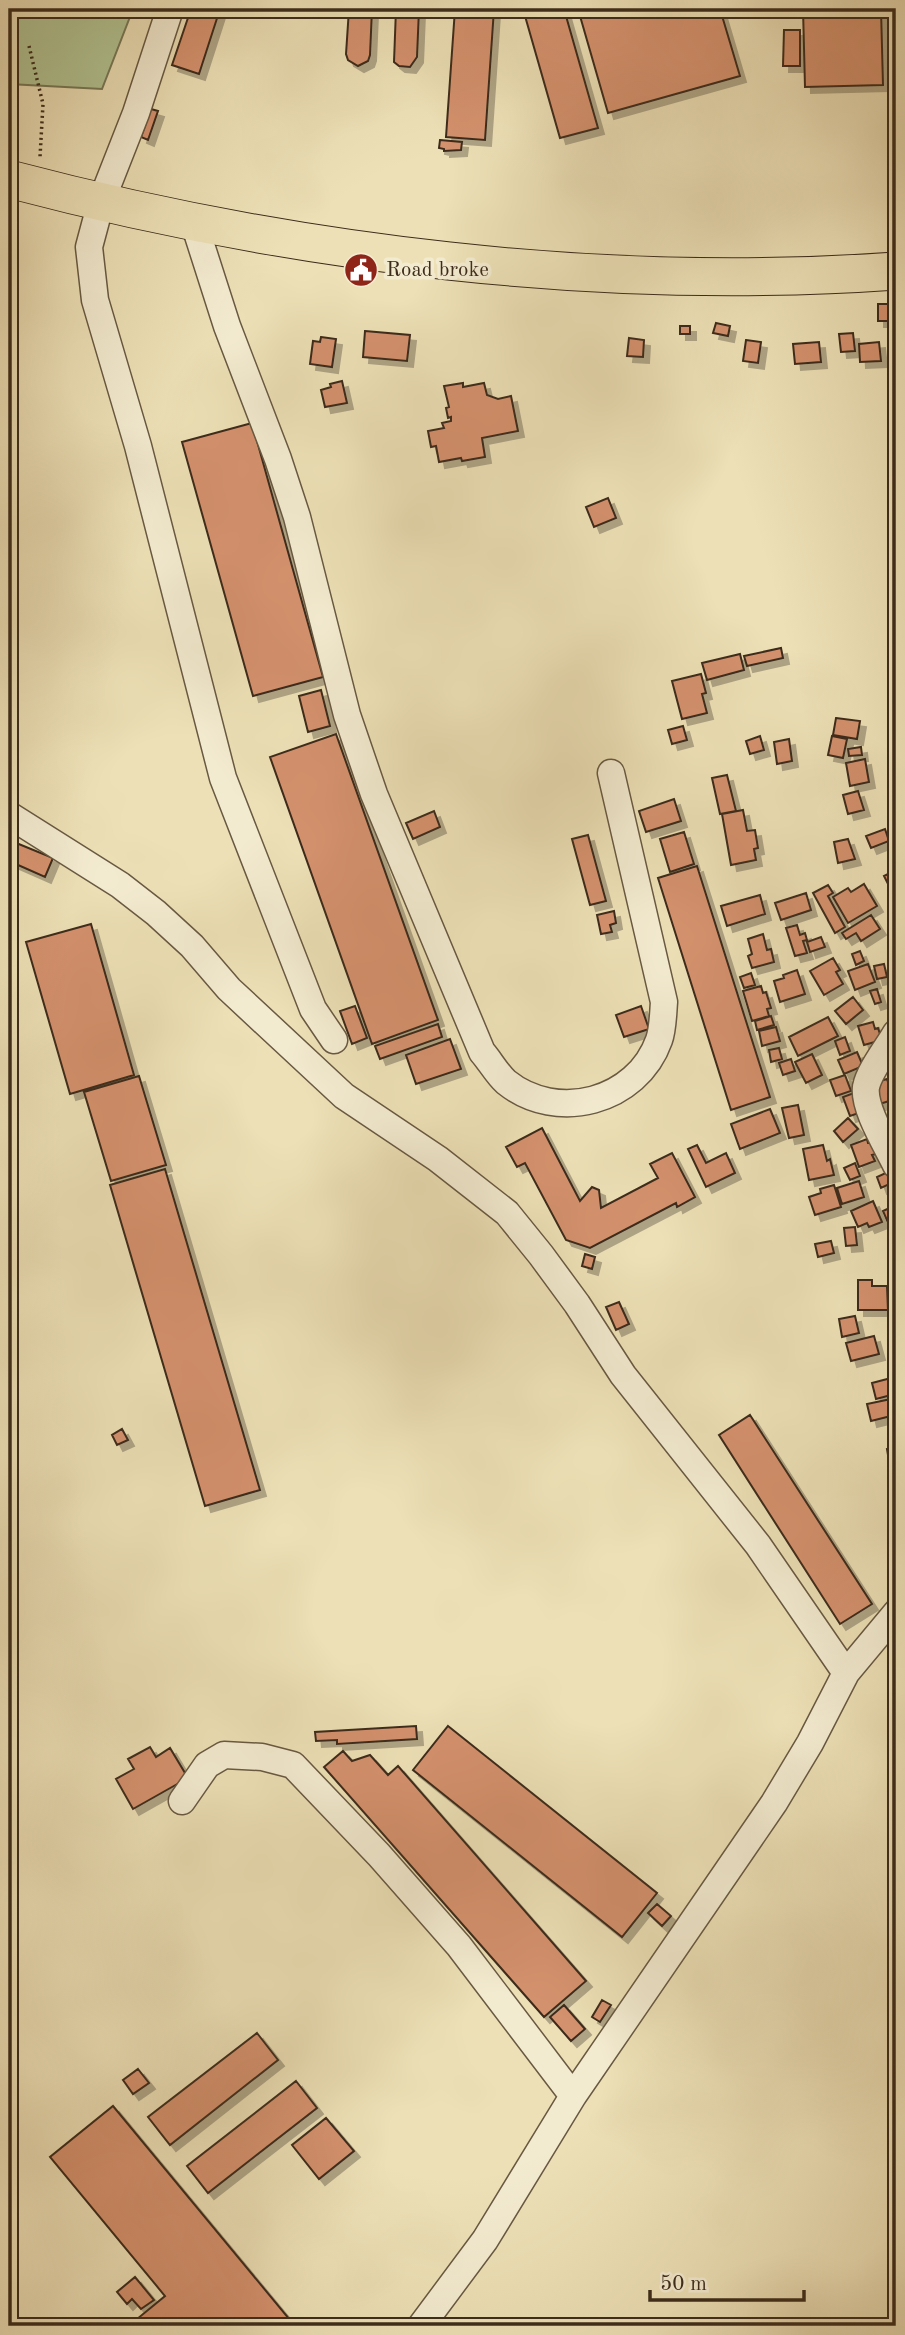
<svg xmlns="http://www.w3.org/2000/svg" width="905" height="2335" viewBox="0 0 905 2335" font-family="'Old Standard TT',serif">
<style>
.green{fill:#b2c392;stroke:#777856;stroke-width:2}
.building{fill:#d4916d;stroke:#3c2c1b;stroke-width:2;filter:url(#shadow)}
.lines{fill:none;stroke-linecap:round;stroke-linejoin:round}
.minor-casing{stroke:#685942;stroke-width:29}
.highway-casing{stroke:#3c2c1b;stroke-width:39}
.path{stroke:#3c2c1b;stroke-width:3.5;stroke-dasharray:2 3.5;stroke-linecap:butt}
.minor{stroke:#f3ebd0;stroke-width:26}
.highway{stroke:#ede0b6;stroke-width:37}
.labels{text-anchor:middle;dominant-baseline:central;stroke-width:7;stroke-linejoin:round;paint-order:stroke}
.poi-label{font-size:21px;fill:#3c2c1b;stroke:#f3ebd0;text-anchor:start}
</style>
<defs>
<filter id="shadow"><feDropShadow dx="6" dy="6" stdDeviation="0" flood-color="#0004"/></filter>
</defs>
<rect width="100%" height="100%" fill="#ede0b6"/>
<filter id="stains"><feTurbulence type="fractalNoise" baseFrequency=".00286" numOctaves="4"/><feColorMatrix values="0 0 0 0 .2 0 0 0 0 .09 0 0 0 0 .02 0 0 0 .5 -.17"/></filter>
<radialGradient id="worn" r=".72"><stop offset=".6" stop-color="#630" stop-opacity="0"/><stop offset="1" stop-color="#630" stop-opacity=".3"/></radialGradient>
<path class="green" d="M9 9H133L102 89 9 84Z"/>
<path class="building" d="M191 9H220L199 74 172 65Z
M349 9H372L370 55 368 61 358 66 348 60 346 54Z
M396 9H419L417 57 410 67 399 66 394 62Z
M455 9H494L485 140 446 137Z
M523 9H564L598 128 560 138Z
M578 9H720L740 76 608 113Z
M803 9H881L883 85 805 87Z
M784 30H800V66H783Z
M151 109 158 111 148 140 141 137Z
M440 140 462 142 461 150 444 151V149L439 148Z
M878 304H895V321H878Z
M716 323 730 326 728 336 713 333Z
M680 326H690V334H680Z
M365 331 410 335 407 361 363 357Z
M853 333 855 351 841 352 839 334Z
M321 337 336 339 332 367 310 364 313 341 320 342Z
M629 338 644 340 643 357 627 356Z
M746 340 761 342 758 363 743 361Z
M819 342 821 362 795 364 793 344Z
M879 342 881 361 860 362 859 344Z
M342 381 347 403 325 407 321 390 331 387 330 384Z
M463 383V387L484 383 487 395 498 399 511 396 518 431 482 438 485 457 462 461 461 458 439 462 436 446 431 447 428 431 444 428 442 423 451 421V417L448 418 446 408 449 407 444 386Z
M252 423 323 677 253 696 182 442Z
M608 498 616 518 594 527 586 507Z
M781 648 783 658 747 666 744 656Z
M740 654 744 670 707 680 702 663Z
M701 674 706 693 702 694 707 713 682 719 672 681Z
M321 690 330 726 308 732 299 696Z
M836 718 860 721 857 739 833 735Z
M683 726 687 740 672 744 668 730Z
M336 734 438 1020 372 1044 270 757Z
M760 736 764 750 750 754 746 741Z
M832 736 847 739 843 758 828 755Z
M789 739 792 761 777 764 774 742Z
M861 747 862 755 849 756 848 749Z
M865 759 869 782 850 786 846 763Z
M727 775 736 811 720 814 712 778Z
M858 791 864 810 848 814 843 795Z
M674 799 681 821 646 832 639 811Z
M743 810 747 831 755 830 758 848 754 849 756 860 731 865 722 814Z
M434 811 440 827 413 839 406 823Z
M885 829 889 841 871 848 866 836Z
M684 832 694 864 670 872 660 839Z
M588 835 606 901 590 905 572 839Z
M848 839 855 859 838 863 834 842Z
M9 840 53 858 45 877 9 861Z
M697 866 770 1097 731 1110 658 878Z
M894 871 896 885 890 888 884 876Z
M864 884 877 906 848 923 833 897 848 888 851 892Z
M828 885 833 893 828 896 845 927 835 933 813 893Z
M806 893 811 910 781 920 775 903Z
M760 895 765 914 727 926 721 906Z
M614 911 616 923 610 925 612 932 601 934 597 915Z
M871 915 880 929 861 941 856 933 846 939 842 933Z
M91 924 134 1075 70 1094 26 942Z
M797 925 800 935 805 933 807 940 803 941 807 953 795 956 786 928Z
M763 934 767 950 771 949 774 962 752 968 748 956 752 954 748 939Z
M821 937 825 947 810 952 807 942Z
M860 951 864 961 856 965 852 954Z
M833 958 840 970 836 972 843 984 824 995 810 971Z
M868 964 875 982 855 990 848 971Z
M884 964 887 977 877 979 874 966Z
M797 970 805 994 780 1002 774 981 784 978 783 975Z
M751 973 755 985 744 988 740 977Z
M761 986 763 993 766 992 771 1008 767 1009 769 1016 752 1021 743 991Z
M877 989 881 1002 875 1004 870 991Z
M853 997 863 1010 846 1024 835 1011Z
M355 1006 367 1038 352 1044 340 1011Z
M641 1006 649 1029 624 1037 616 1015Z
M771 1016 774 1025 757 1030 755 1021Z
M828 1017 838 1036 798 1056 789 1037Z
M873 1022 875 1029 878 1028 882 1040 864 1045 858 1026Z
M438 1024 442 1037 380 1059 375 1046Z
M776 1027 780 1041 762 1046 759 1031Z
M845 1037 850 1051 840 1055 835 1041Z
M450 1039 461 1069 416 1084 406 1055Z
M779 1048 782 1059 771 1062 769 1050Z
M857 1052 863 1066 844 1074 838 1060Z
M812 1054 822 1075 806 1083 795 1062Z
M791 1059 795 1071 783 1075 779 1063Z
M845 1075 851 1091 836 1096 830 1080Z
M139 1076 166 1165 111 1181 84 1092Z
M887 1079 889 1085 893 1083 896 1099 876 1105 870 1084Z
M854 1093 862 1112 850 1116 843 1097Z
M798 1105 804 1135 789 1138 782 1108Z
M770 1109 780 1133 740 1149 731 1124Z
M896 1113V1140L880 1119Z
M848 1118 858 1129 843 1142 834 1131Z
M542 1128 580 1201 592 1187 599 1190 601 1208 658 1178 650 1164 672 1153 695 1197 677 1207 676 1203 590 1248 566 1240 525 1163 517 1167 506 1147Z
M867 1139 868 1143H871L876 1154 872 1155 875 1161 859 1167 851 1145Z
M697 1145 706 1163 726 1153 735 1173 706 1187 688 1149Z
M823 1145 827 1161 830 1159 834 1175 809 1180 803 1149Z
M855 1163 860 1176 850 1180 844 1168Z
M165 1169 260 1490 205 1506 110 1185Z
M892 1170 896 1181 881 1188 877 1177Z
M859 1181 864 1197 842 1204 837 1188Z
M834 1185 841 1207 815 1215 809 1197 821 1193 820 1189Z
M873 1201 882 1222 869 1227 867 1223 858 1227 851 1211Z
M896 1201V1230L892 1232 883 1211 896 1205 894 1202Z
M855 1227 857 1245 846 1246 844 1228Z
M831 1241 834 1253 818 1257 815 1244Z
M585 1254 595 1257 592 1269 582 1266Z
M858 1280H872V1286H887L888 1310H858Z
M619 1302 629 1324 616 1330 606 1307Z
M855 1316 859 1333 842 1337 839 1319Z
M874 1336 879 1354 851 1361 846 1343Z
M891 1378 895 1394 876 1399 872 1383Z
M891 1399 895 1415 871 1421 867 1404Z
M750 1415 872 1604 840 1624 719 1435Z
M122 1429 128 1440 117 1445 112 1435Z
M896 1447V1466L890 1467 887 1449Z
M416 1726 417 1739 337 1744V1740L316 1741 315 1732Z
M448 1726 657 1893 622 1937 413 1770Z
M150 1747 156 1757 170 1748 188 1778 133 1809 116 1779 134 1769 128 1759Z
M343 1751 352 1761 370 1755 388 1775 398 1766 586 1981 544 2017 324 1767Z
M657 1904 671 1916 662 1926 648 1913Z
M602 2000 611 2005 600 2022 592 2017Z
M564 2005 585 2029 571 2041 550 2017Z
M257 2033 278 2060 170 2145 148 2117Z
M138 2069 149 2083 133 2094 123 2080Z
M296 2081 317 2108 208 2193 187 2166Z
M113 2106 295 2326H143L137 2319 165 2296 50 2157Z
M326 2118 354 2151 319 2179 292 2145Z
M135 2277 154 2300 141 2309 132 2299 127 2304 117 2292Z"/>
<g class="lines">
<g class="minor-casing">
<path id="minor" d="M170 9 136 113 101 202 89 247 95 300 138 446 223 778 313 1009 334 1040
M194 223 227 326 278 459 297 517 347 715 374 794 482 1052C490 1061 497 1074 506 1082 557 1123 637 1102 659 1040 663 1029 663 1014 664 1002L611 773
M9 815 120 885 156 913 192 946 229 989 344 1096 438 1159 507 1213 541 1255 577 1304 623 1375 758 1545 846 1673
M896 1033C888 1047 869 1071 866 1087 863 1108 887 1146 896 1165
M182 1801 207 1765 224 1755 262 1757 293 1765 379 1855 459 1946 573 2096
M421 2326 485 2240 573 2096 774 1803 810 1743 846 1673 896 1613"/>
</g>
<g class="highway-casing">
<path id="highway" d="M9 179C293 254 602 292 896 271"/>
</g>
<path class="path" d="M29 46 43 104 40 157"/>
<use href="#minor" class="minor"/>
<use href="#highway" class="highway"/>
</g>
<defs>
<g id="civic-disc" transform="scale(1.75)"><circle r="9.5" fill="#8f2418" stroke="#f3ebd0"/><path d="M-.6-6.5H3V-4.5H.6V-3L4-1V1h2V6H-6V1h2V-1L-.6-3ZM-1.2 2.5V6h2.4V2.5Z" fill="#fff"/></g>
</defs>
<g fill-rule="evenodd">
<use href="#civic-disc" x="361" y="270"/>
</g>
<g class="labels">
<g class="poi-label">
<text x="386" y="270">Road broke</text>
</g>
</g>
<rect width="905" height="2335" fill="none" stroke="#ede0b6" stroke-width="35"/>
<rect x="10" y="10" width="884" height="2314" fill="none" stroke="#3c2c1b" stroke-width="3.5"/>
<rect x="18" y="18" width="870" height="2300" fill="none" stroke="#3c2c1b" stroke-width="2"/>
<path d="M650 2290v10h154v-10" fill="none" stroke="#3c2c1b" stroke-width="3.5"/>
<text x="660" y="2290" font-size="21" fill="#3c2c1b" stroke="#f3ebd0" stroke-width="5" paint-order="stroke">50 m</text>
<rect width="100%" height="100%" filter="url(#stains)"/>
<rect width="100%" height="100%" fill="url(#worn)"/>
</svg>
